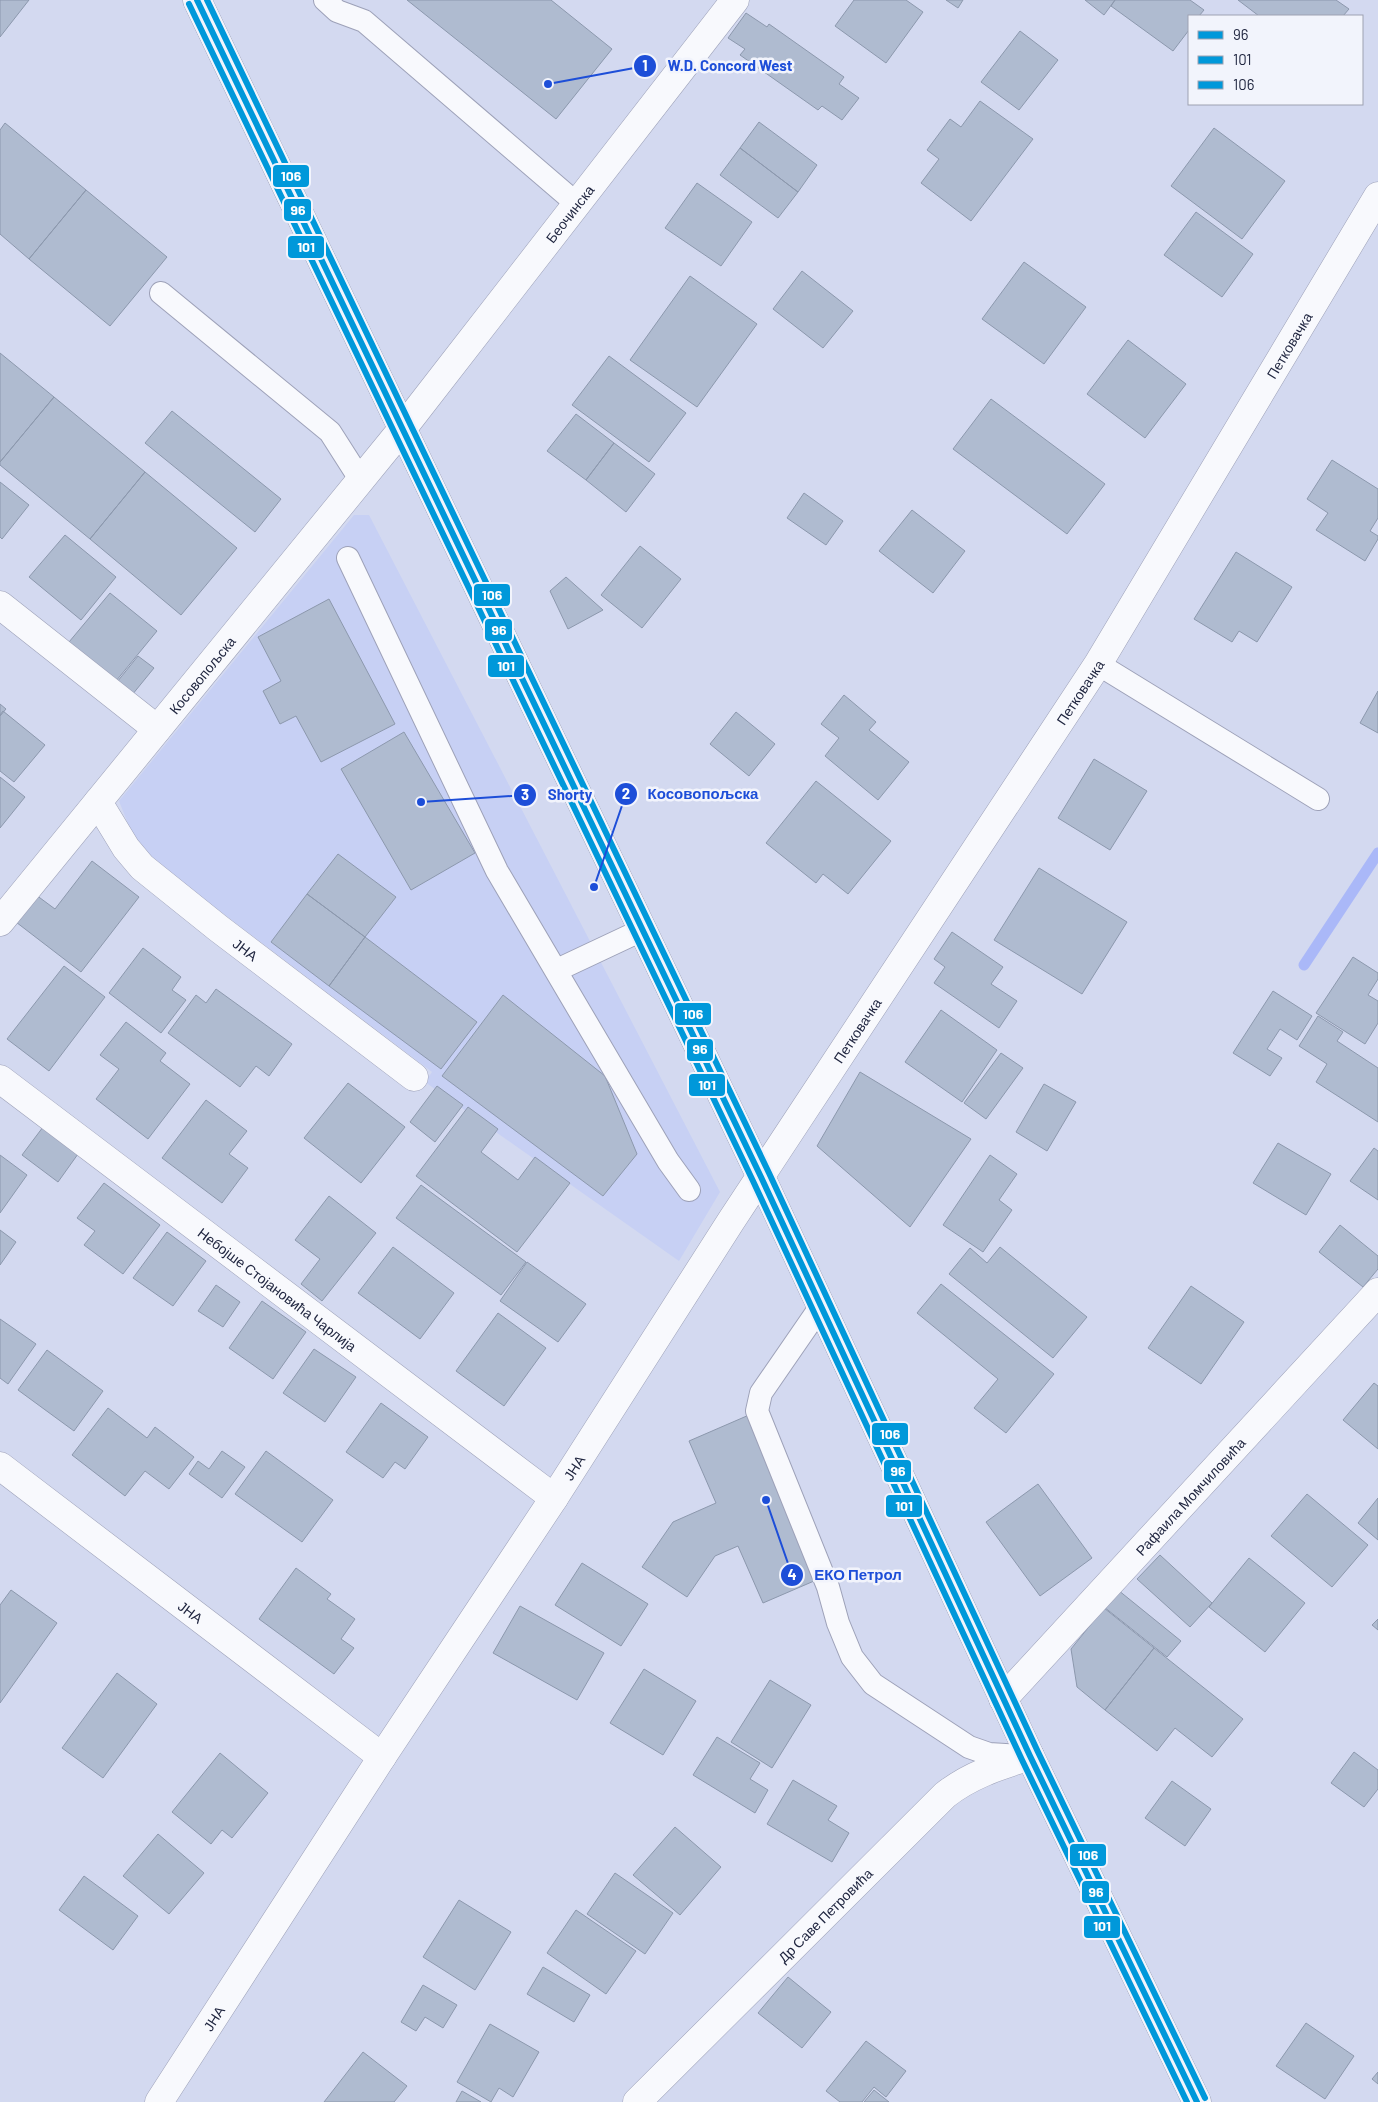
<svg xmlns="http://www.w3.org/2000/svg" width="1378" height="2102" viewBox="0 0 1378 2102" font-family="Barlow,sans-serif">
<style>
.built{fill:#c7d0f4}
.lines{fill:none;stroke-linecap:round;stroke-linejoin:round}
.stream{stroke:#aab8f8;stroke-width:11}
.building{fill:#afbbd0;stroke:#8c98ad}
.lane-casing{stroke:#9da1b8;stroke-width:24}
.street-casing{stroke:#9da1b8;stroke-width:29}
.secondary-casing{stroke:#9da1b8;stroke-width:29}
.lane{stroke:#f8f9fd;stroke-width:22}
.street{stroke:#f8f9fd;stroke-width:28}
.secondary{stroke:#f8f9fd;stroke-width:28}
.bus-1-casing{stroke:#f2f4fc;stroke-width:10}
.bus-2-casing{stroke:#f2f4fc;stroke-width:10}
.bus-3-casing{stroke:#f2f4fc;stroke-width:10}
.bus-1{stroke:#0098da;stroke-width:6}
.bus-2{stroke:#0098da;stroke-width:6}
.bus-3{stroke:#0098da;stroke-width:6}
.labels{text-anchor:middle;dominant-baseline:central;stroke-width:5;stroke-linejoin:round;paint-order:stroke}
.street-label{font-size:14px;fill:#212741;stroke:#f2f4fc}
.leader{fill:none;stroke:#1d4ed8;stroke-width:2}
.callout-dot{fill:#1d4ed8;stroke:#f2f4fc;stroke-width:2}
.mark-label{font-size:15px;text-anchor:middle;font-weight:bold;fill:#fff}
.callout-label{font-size:15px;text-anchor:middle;font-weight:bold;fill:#1d4ed8;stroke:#f2f4fc;stroke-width:5;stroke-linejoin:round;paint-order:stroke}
.line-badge{stroke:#f2f4fc;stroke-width:2}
.badge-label{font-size:14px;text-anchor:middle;font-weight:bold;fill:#fff}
</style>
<rect width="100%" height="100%" fill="#d3d9f0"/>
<path class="built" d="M354 515H369L720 1192 679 1261 425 1082 432 1072 138 849 119 801Z"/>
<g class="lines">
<path class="stream" d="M1304 965 1378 853"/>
</g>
<path class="building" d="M0 0H29L0 37Z
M407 0H551L612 49 556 119Z
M854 0H906L923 12 886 63 835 26Z
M946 0H963L958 8Z
M1085 0H1115L1104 15Z
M1115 0H1190L1204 10 1199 16H1189V30L1173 51 1111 6Z
M1238 0H1336L1349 9 1343 16H1259Z
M746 13 767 27 769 24 844 77 839 84 859 98 842 120 822 106 818 110 740 55 745 49 728 38Z
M1020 31 1058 60 1019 110 981 82Z
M980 101 1033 139 971 221 921 183 939 159 927 150 950 119 961 127Z
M759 122 817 165 798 192 740 148Z
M5 123 86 190 29 259 0 234V130Z
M1214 128 1285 181 1242 239 1171 186Z
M740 148 798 192 778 218 720 175Z
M697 183 752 222 721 266 665 228Z
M86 190 167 257 110 326 29 259Z
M1196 212 1253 254 1222 297 1164 255Z
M1024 262 1086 307 1044 364 982 319Z
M802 271 853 311 823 348 773 309Z
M690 276 757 324 697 407 630 360Z
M1128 340 1186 384 1145 438 1087 394Z
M0 353 54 397 0 462Z
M609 356 686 413 649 462 572 405Z
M54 397 145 472 90 539 0 465V462Z
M991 399 1105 484 1067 534 953 449Z
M172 411 281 499 255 532 145 443Z
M576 414 614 443 586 480 547 451Z
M614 443 655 474 626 512 586 480Z
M1332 460 1378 489V518L1370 531 1378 536V539L1365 561 1316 530 1328 513 1307 499Z
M145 472 237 548 181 615 90 539Z
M0 482 29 505 2 539 0 537Z
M804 493 843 521 826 545 787 518Z
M912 510 965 551 933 593 879 551Z
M65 535 116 577 81 620 29 577Z
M640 546 681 579 642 628 601 595Z
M1236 552 1292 587 1257 642 1239 631 1232 642 1194 619Z
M566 577 603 610 568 629 550 591Z
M110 593 157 631 116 681 69 642Z
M329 599 395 724 321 762 296 716 280 724 263 691 281 681 258 637Z
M138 656 154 668 132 695 117 682Z
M1378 691V733L1360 723Z
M844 695 876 722 869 730 909 762 878 800 825 756 839 738 821 724Z
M0 704 6 709 0 716Z
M3 711 45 745 14 782 0 771V715Z
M736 712 775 744 749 776 710 744Z
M404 732 475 853 411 890 341 769Z
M1094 759 1147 791 1110 850 1058 818Z
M0 777 25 797 0 828Z
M816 781 891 841 848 894 823 874 816 883 766 843Z
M338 854 396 897 365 937 307 894Z
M92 861 139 897 81 972 12 919 32 892 55 909Z
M1039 868 1127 922 1082 994 994 940Z
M307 894 365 937 329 986 271 942Z
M952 932 1003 967 991 984 1017 1001 999 1028 934 983 945 967 934 959Z
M365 937 477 1022 441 1069 329 986Z
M143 948 181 977 172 990 186 1000 161 1033 109 993Z
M1353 957 1378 973V979L1368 995 1378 1001V1023L1365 1044 1316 1013Z
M64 966 105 997 49 1071 7 1039Z
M216 989 292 1044 269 1076 256 1066 240 1087 168 1033 196 995 206 1003Z
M1273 991 1312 1016 1297 1040 1280 1029 1267 1049 1282 1058 1270 1076 1233 1053Z
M503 995 605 1076 637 1154 603 1196 442 1076Z
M941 1010 997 1050 962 1102 905 1062Z
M1318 1016 1343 1032 1337 1041 1378 1068V1122L1316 1082 1327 1064 1299 1046Z
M126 1022 166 1053 160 1061 190 1084 148 1139 96 1099 119 1069 100 1055Z
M1001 1053 1023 1068 986 1119 964 1103Z
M860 1072 971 1139 910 1227 817 1146Z
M348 1083 405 1127 361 1183 304 1138Z
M1044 1084 1076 1102 1047 1151 1016 1132Z
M437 1086 463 1105 435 1142 410 1122Z
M206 1100 247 1131 229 1154 248 1168 222 1203 162 1158Z
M468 1107 498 1129 481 1152 518 1180 535 1157 570 1183 517 1252 416 1176Z
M43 1127 78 1154 58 1182 22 1155Z
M1278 1143 1331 1174 1306 1215 1253 1183Z
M1374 1148 1378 1151V1200L1350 1181Z
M0 1155 27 1175 0 1213Z
M990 1155 1017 1174 999 1200 1012 1210 983 1252 943 1225Z
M104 1183 160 1225 123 1274 84 1245 95 1231 77 1218Z
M421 1185 526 1262 501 1295 396 1218Z
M329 1196 376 1233 322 1301 301 1284 320 1259 295 1240Z
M1340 1225 1378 1256V1269L1363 1287 1319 1252Z
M0 1230 16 1242 0 1265Z
M167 1232 206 1261 173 1306 133 1278Z
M393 1247 454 1293 420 1339 358 1293Z
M1000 1247 1087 1317 1053 1358 949 1274 970 1248 987 1263Z
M527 1262 586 1304 558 1342 500 1301Z
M941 1284 1054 1374 1006 1433 974 1408 998 1379 917 1313Z
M216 1285 240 1302 223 1327 198 1311Z
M1191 1286 1244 1322 1201 1384 1148 1348Z
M262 1301 306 1332 273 1379 229 1348Z
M498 1313 546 1348 504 1406 456 1371Z
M0 1319 36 1344 8 1384 0 1378Z
M314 1349 356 1377 325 1422 283 1393Z
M47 1350 103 1391 74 1431 18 1390Z
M1374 1383 1378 1386V1449L1343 1420Z
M381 1403 428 1437 405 1469 395 1462 383 1478 346 1452Z
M108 1408 147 1438 155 1427 194 1457 169 1489 145 1471 125 1496 72 1455Z
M749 1415 821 1578 763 1603 738 1546 715 1556 687 1597 642 1567 673 1522 716 1503 689 1441Z
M222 1451 245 1467 222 1498 189 1474 198 1461 209 1469Z
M266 1451 333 1500 302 1542 235 1494Z
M1038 1484 1092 1558 1040 1596 986 1522Z
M1307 1494 1368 1545 1332 1587 1271 1536Z
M1378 1498V1540L1358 1523Z
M1160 1555 1212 1603 1190 1627 1137 1579Z
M1249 1558 1305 1603 1265 1652 1209 1607Z
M582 1563 648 1604 621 1646 555 1605Z
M296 1568 331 1594 327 1599 355 1619 341 1639 354 1648 334 1674 259 1619Z
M11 1590 57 1623 0 1703V1605Z
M1118 1590 1181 1641 1167 1657 1104 1607Z
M520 1606 604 1653 577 1700 493 1653Z
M1104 1608 1154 1648 1105 1710 1077 1687 1071 1649Z
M1378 1619V1630L1372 1625Z
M1154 1648 1243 1719 1212 1757 1175 1728 1157 1751 1105 1710Z
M644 1669 696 1701 663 1755 610 1723Z
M117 1673 157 1704 103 1778 62 1748Z
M770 1680 811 1705 772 1768 731 1742Z
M717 1737 760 1763 750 1779 768 1790 755 1813 693 1775Z
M1354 1752 1378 1770V1789L1364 1807 1331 1783Z
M220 1753 268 1793 232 1838 222 1830 211 1844 172 1812Z
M793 1780 837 1806 828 1820 849 1833 832 1862 767 1824Z
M1172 1781 1211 1809 1185 1846 1145 1818Z
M675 1827 721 1867 680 1915 633 1875Z
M158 1834 204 1873 169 1914 123 1876Z
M615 1873 673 1913 645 1954 587 1914Z
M84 1876 138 1916 113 1950 59 1910Z
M459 1900 511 1932 475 1990 423 1957Z
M576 1910 636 1951 606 1994 547 1953Z
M543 1967 590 1995 574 2022 527 1994Z
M788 1977 831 2012 802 2048 758 2013Z
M423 1985 457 2005 443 2028 425 2017 416 2031 401 2022Z
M1306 2023 1354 2056 1325 2099 1276 2066Z
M490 2024 539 2052 513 2097 499 2088 491 2102 457 2082Z
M866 2041 906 2071 886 2097 874 2087 862 2102H840L826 2091Z
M363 2052 407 2086 394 2102H324Z
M1378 2072V2084L1372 2079Z
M874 2090 889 2102H864Z
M462 2091 481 2102H456Z"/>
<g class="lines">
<g class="lane-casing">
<path id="lane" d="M325 0 337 11 364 21 577 204
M161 293 330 432 360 479
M348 558 497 871 668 1161 689 1190
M1098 664 1318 799
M557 970 642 930
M821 1306 761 1393 757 1411 828 1587 838 1623 852 1657 873 1684 969 1747 989 1754 1022 1756"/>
</g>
<g class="street-casing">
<g id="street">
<path d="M0 605 157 729"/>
<path id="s1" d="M98 802 126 848 142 867 218 928 414 1077"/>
<path id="s2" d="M0 922 403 428 735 0"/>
<path id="s3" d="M0 1079 554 1498"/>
<path id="s4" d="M0 1466 382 1757"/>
<path id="s5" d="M1003 1699 1378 1292"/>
<path id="s6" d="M159 2102 382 1757 554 1498 731 1221 1098 664 1378 196"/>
<path id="s7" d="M637 2102 945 1795C970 1775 999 1766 1030 1756"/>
</g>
</g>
<g class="secondary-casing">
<path id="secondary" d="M197 0 761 1177 1030 1756 1197 2102"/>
</g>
<use href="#lane" class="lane"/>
<use href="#street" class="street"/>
<use href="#secondary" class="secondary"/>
<g class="bus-1-casing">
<path id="bus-1" d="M197 0 761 1177 1030 1756 1197 2102"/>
</g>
<g class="bus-2-casing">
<path id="bus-2" d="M189 4 753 1181 1022 1760 1187 2102"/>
</g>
<g class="bus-3-casing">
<path id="bus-3" d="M207 0 769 1173 1038 1752 1205 2098"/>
</g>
<use href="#bus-1" class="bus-1"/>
<use href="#bus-2" class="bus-2"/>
<use href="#bus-3" class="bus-3"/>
</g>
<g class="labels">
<g class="street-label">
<text stroke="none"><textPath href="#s2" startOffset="909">Беочинска</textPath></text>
<text stroke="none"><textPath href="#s6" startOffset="2089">Петковачка</textPath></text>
<text stroke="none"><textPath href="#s2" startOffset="319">Косовопољска</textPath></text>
<text stroke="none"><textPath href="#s6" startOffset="1684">Петковачка</textPath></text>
<text stroke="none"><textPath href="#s1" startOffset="211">ЈНА</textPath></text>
<text stroke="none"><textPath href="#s6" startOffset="1279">Петковачка</textPath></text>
<text stroke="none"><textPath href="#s3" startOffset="348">Небојше Стојановића Чарлија</textPath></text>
<text stroke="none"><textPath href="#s6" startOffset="758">ЈНА</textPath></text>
<text stroke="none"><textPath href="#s5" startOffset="276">Рафаила Момчиловића</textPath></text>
<text stroke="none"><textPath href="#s4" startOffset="240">ЈНА</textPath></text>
<text stroke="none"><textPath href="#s7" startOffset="265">Др Саве Петровића</textPath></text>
<text stroke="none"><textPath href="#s6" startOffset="100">ЈНА</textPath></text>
</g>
</g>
<path class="leader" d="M548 84L645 66M594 887L626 794M421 802L525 795M766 1500L792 1575"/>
<g class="callout-dot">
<circle cx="548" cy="84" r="5"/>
<circle cx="594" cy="887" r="5"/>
<circle cx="421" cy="802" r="5"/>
<circle cx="766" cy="1500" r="5"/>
<circle cx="645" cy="66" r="12"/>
<circle cx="626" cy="794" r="12"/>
<circle cx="525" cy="795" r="12"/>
<circle cx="792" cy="1575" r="12"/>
</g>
<g class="mark-label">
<text x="645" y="71">1</text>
<text x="626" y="799">2</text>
<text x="525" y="800">3</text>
<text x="792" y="1580">4</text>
</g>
<g class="callout-label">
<text x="730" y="71">W.D. Concord West</text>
<text x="703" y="799">Косовопољска</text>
<text x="570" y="800">Shorty</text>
<text x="858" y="1580">ЕКО Петрол</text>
</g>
<g class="line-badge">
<rect x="272" y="164" width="38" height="24" rx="5" fill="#0098da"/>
<rect x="283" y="198" width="29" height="24" rx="5" fill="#0098da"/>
<rect x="287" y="235" width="38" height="24" rx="5" fill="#0098da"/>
<rect x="473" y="583" width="38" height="24" rx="5" fill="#0098da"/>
<rect x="484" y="618" width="29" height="24" rx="5" fill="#0098da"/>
<rect x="487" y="654" width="38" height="24" rx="5" fill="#0098da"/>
<rect x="674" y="1002" width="38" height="24" rx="5" fill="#0098da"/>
<rect x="686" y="1038" width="28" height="24" rx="5" fill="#0098da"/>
<rect x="688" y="1073" width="38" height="24" rx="5" fill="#0098da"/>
<rect x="871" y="1422" width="38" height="24" rx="5" fill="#0098da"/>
<rect x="883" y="1459" width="29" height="24" rx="5" fill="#0098da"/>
<rect x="885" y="1494" width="38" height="24" rx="5" fill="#0098da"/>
<rect x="1069" y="1843" width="38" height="24" rx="5" fill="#0098da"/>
<rect x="1081" y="1880" width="29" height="24" rx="5" fill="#0098da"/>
<rect x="1083" y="1915" width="38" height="24" rx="5" fill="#0098da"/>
</g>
<g class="badge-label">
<text x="291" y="181">106</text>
<text x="298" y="215">96</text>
<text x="306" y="252">101</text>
<text x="492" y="600">106</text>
<text x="499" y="635">96</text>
<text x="506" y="671">101</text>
<text x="693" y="1019">106</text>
<text x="700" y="1054">96</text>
<text x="707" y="1090">101</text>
<text x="890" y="1439">106</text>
<text x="898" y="1476">96</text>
<text x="904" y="1511">101</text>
<text x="1088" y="1860">106</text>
<text x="1096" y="1897">96</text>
<text x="1102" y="1931">101</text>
</g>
<rect x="1188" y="15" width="175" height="90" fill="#f2f4fc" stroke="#9ea2b1"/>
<rect x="1198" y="31" width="25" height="8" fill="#0098da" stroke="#9ea2b1"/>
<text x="1233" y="40" font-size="15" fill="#212741">96</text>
<rect x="1198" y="56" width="25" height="8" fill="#0098da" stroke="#9ea2b1"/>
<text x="1233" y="65" font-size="15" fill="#212741">101</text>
<rect x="1198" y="81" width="25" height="8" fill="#0098da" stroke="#9ea2b1"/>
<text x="1233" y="90" font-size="15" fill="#212741">106</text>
</svg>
